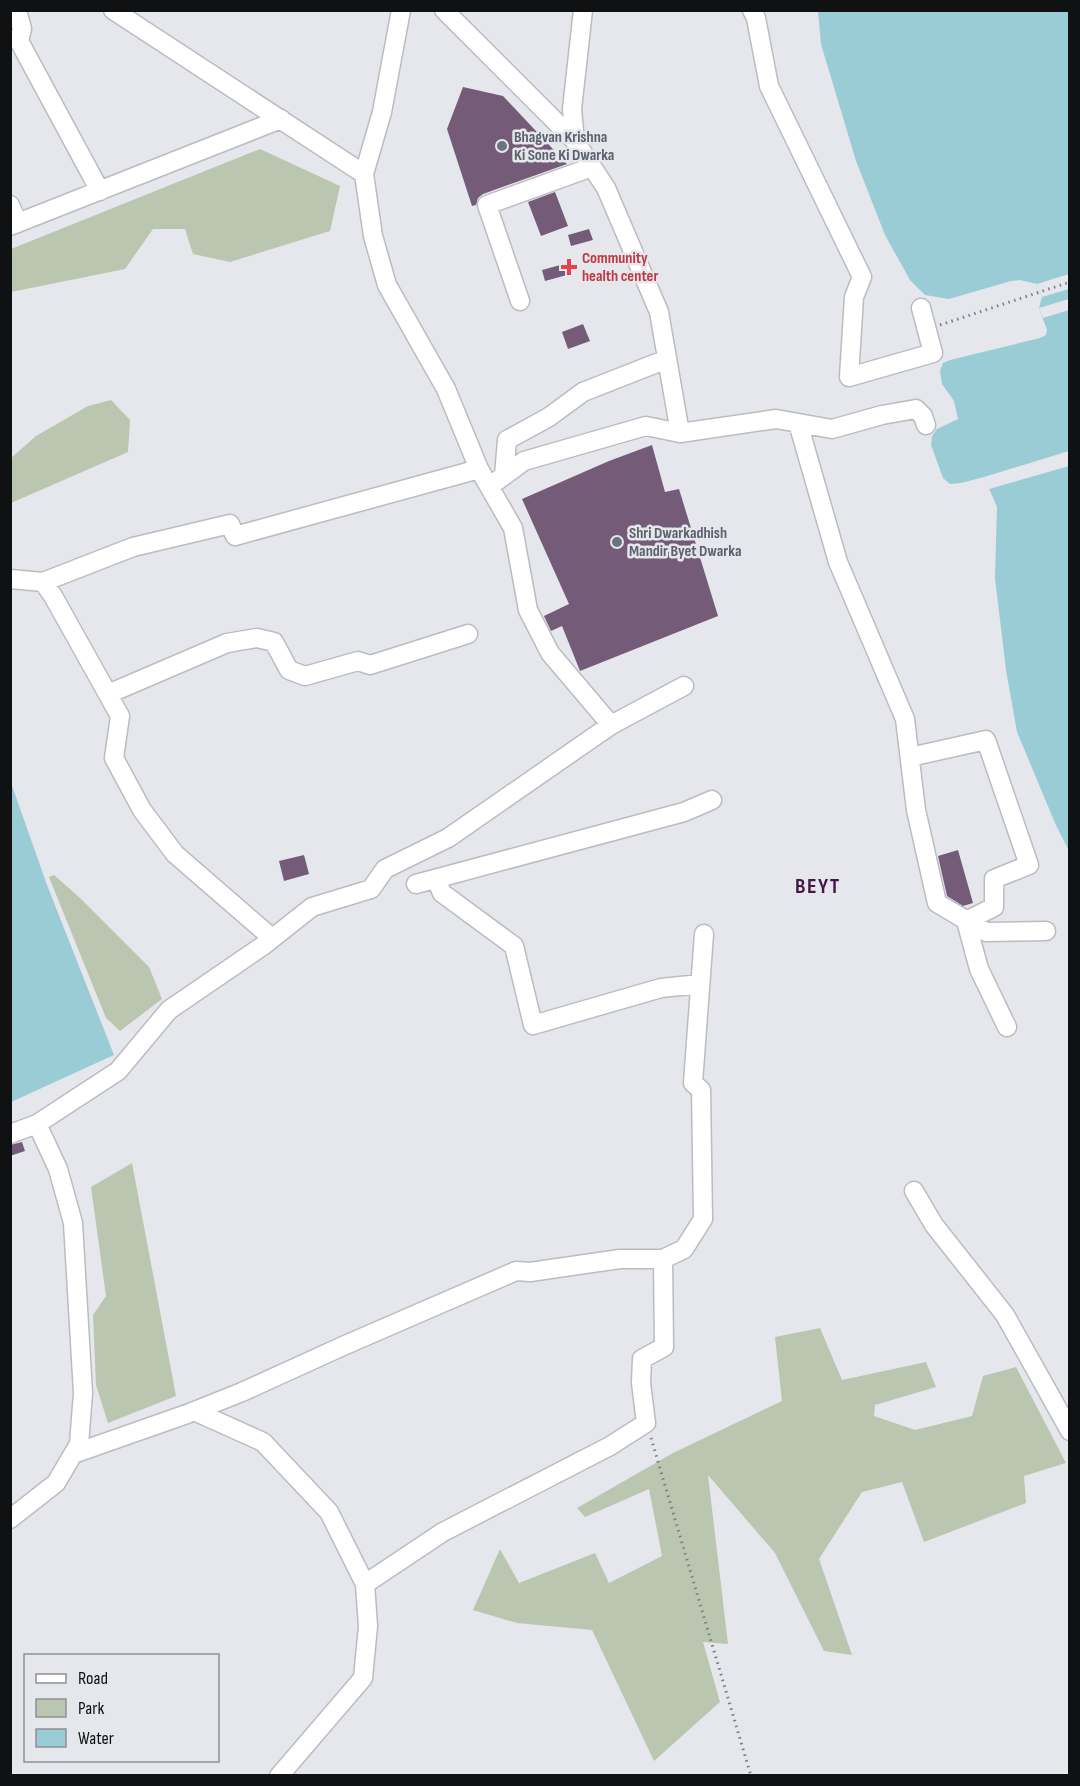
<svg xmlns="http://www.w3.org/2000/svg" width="1080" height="1786" viewBox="0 0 1080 1786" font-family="'Sofia Sans Condensed',sans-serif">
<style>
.green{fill:#bac6af}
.water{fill:#99ccd4}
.pier{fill:#e6e7ec}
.building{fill:#745c79}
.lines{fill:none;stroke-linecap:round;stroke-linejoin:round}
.minor-casing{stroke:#bbbcc1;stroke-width:21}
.path{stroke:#7c7d81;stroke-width:3;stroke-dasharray:1.5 4.5;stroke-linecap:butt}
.minor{stroke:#fff;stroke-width:18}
.worship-dot{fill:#6b7280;stroke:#e6e7ec;stroke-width:2}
.health-dot{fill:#e0444e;stroke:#e6e7ec;stroke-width:2}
.labels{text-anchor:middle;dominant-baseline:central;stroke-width:5;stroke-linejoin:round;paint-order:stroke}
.worship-label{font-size:16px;font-weight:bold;fill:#5b616d;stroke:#e6e7ec;text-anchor:start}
.health-label{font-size:16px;font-weight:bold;fill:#be3a42;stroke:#e6e7ec;text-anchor:start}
.district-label{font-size:22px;font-weight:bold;letter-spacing:1.5px;fill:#451749;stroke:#e6e7ec}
</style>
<rect width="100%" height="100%" fill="#e6e7ec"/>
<path class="green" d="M260 149 340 186 330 231 230 262 193 254 185 229H153L125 269 11 292V249Z
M111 400 130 420 128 452 11 503V458L36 436 88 406Z
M54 875 79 897 149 967 162 999 120 1031 106 1018 49 877Z
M132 1163 176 1396 108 1423 96 1385 93 1315 106 1296 91 1187Z
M820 1328 842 1380 926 1362 936 1387 875 1405 874 1416 915 1430 972 1416 983 1376 1016 1367 1066 1463 1024 1476 1026 1503 924 1542 902 1482 862 1492 819 1559 852 1655 824 1651 775 1553 708 1475 728 1644 703 1642 720 1702 654 1761 592 1630 517 1623 473 1610 500 1549 519 1583 595 1553 609 1583 662 1556 649 1489 585 1517 577 1508 673 1453 782 1401 775 1337Z"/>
<path class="water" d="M818 11H1069V851L1055 823 1017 732 1006 670 995 578 997 507 984 477 961 483 950 484 943 478 931 445 932 436 937 429 958 419 954 401 942 384 940 371 943 363 950 360 1040 338 1046 335 1047 330 1039 308 1042 297 1037 284 1020 280 1011 281 949 299 925 295 910 280 885 235 856 161 821 44Z
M10 780 47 885 114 1055 11 1102Z"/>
<path class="pier" d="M1069 274V289L1042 297 1037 284Z
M1069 299V310L1043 318 1039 308Z
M1069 451V466L989 489 984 477Z"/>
<path class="building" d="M463 87 503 96 567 164 483 194 478 198 476 205 472 206 447 129Z
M555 192 568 226 541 236 528 202Z
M589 229 593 240 571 246 568 235Z
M564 264 567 275 545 281 542 270Z
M583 324 590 341 568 349 562 332Z
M652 445 665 492 679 489 718 616 580 671 562 626 551 631 544 616 569 604 522 499 609 461Z
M958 850 973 903 963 906 947 896 938 856Z
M304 855 309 874 284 881 279 861Z
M22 1142 25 1151 10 1156V1145Z"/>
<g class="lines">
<g class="minor-casing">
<path id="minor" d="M17 10 22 29 19 41 100 191
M113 10 364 174
M401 10 382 112 364 174 373 236 387 285 446 389 479 469 513 528 528 610 550 653 611 725
M444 10 575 141 606 188 659 312 680 433
M752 10 756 18 769 86 862 277 854 297 849 377 933 353 921 308
M575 141 572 109 583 10
M10 205 18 223
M10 226 281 119
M520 301 487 205 592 167
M798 423 838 562 905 719 916 810 937 903 986 932 1046 931
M504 476 507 440 549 417 583 392 667 359
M490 486 524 461 646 426 680 433 776 419 832 429 882 415 916 409 923 416 926 425
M10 579 43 582
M108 694 227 643 257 638 274 642 289 670 305 676 358 661 370 665 468 634
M910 757 986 740 1029 865 994 879V907L966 921 979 969 1007 1027
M436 879 442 893 514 946 533 1025 661 988 700 984
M416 884 684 812 712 800
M272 938 175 854 142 810 114 758 120 716 53 596 43 582 133 547 230 524 235 536 479 469
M10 1134 37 1124 118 1071 169 1010 264 945 312 907 371 889 385 869 448 838 611 725 684 686
M914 1191 934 1225 1005 1315 1070 1431
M194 1411 263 1442 329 1512 365 1584 368 1626 363 1678 279 1776
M73 1454 187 1414 242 1392 343 1346 516 1271 530 1272 620 1259H663L684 1249 703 1219 701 1090 693 1083 704 934
M10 1519 56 1483 79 1444 83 1393 73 1223 58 1169 37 1124
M365 1584 443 1532 610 1446 646 1423 641 1383 642 1359 664 1347 663 1259"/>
</g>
<path class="path" d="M940 325 1070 282
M651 1438 751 1776"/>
<use href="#minor" class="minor"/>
</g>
<g class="worship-dot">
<circle cx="502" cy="146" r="6"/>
<circle cx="617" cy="542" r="6"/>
</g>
<path class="health-dot" d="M566 258h6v6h6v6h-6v6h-6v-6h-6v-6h6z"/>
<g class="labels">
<g class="worship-label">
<text x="514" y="137">Bhagvan Krishna<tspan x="514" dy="18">Ki Sone Ki Dwarka</tspan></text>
<text x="629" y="533">Shri Dwarkadhish<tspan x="629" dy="18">Mandir Byet Dwarka</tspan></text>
</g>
<g class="health-label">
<text x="582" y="258">Community<tspan x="582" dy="18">health center</tspan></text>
</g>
<g class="district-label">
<text x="818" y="886">BEYT</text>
</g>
</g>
<rect width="1080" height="1786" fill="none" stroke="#101113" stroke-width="24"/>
<rect x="24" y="1654" width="195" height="108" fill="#e6e7ec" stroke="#909195" stroke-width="1.5"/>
<rect x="36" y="1674" width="30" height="9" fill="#ffffff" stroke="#909195" stroke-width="1.5"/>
<text x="78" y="1684" font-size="18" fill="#101113">Road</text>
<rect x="36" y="1699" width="30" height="18" fill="#bac6af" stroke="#909195" stroke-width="1.5"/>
<text x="78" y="1714" font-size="18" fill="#101113">Park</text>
<rect x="36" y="1729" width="30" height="18" fill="#99ccd4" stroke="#909195" stroke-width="1.5"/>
<text x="78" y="1744" font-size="18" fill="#101113">Water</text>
</svg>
